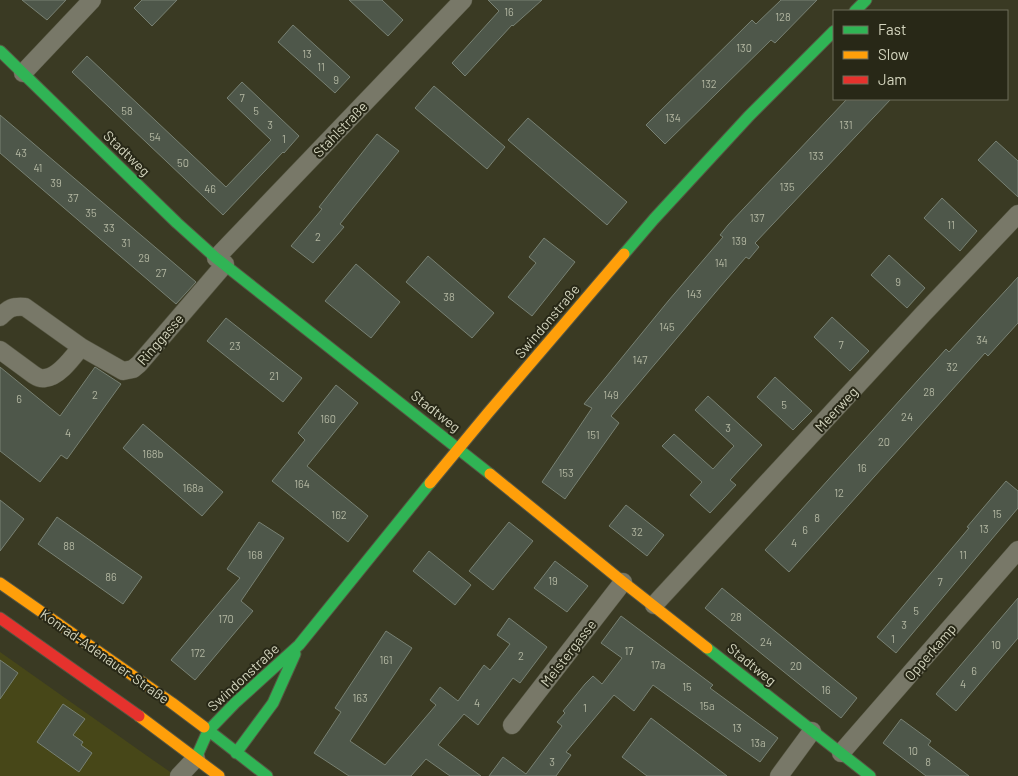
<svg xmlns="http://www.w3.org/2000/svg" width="1018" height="776" viewBox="0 0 1018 776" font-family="Barlow,sans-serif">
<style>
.built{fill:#474718}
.building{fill:#4e574a;stroke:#788173}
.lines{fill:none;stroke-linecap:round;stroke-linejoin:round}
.street-casing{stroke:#565642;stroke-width:19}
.fast-casing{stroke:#565642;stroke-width:13}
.slow-casing{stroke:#565642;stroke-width:13}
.jam-casing{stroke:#565642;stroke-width:13}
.street{stroke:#787868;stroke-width:18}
.fast{stroke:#30b455;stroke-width:11}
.slow{stroke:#ff9f0a;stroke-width:11}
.jam{stroke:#e5322d;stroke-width:11}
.labels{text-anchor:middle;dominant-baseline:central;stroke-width:4;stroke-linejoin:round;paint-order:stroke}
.number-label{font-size:11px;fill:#b2b6a1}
.street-label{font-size:14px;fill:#d4d5be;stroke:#282817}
</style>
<rect width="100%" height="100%" fill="#3a3a23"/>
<path class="built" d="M0 652 150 758 176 776H0Z"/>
<path class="building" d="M22 0H66L47 20Z
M142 0H177L152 26 134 8Z
M349 0H382L403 20 388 36Z
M488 0H542L513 26 512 25 465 76 452 63 499 11Z
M781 0H817L775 43 771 40 665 144 646 125 752 20 756 24Z
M293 25 350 77 335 93 278 42Z
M87 56 226 187 271 140 227 98 242 82 299 136 284 153 283 152 223 215 72 72Z
M434 86 505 147 487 169 415 108Z
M847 99H891L755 243 759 247 749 259 746 257 720 287 611 416 619 423 565 499 542 482 592 408 584 404 669 300 723 237 720 235 728 225Z
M0 115 196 282 176 304 0 153Z
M528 118 627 202 607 225 508 140Z
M377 134 399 151 340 224 344 227 313 263 291 246 322 209 319 207Z
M996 141 1018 161V197L978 160Z
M942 198 977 231 960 251 924 218Z
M544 238 575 262 532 316 508 297 536 263 529 257Z
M889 255 925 288 907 308 871 275Z
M428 256 494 313 472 338 406 282Z
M356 264 400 302 371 338 325 301Z
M1018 277V323L988 356 985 353 789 572 765 550 946 349 949 352Z
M832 317 869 351 850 371 814 337Z
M226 318 302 378 283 402 207 341Z
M0 367 60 416 95 367 121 384 67 459 61 455 40 482 0 451Z
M775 377 812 411 793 430 757 397Z
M336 385 358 403 307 466 368 516 348 542 272 481 305 440 298 433Z
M708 396 762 445 730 480 736 485 710 513 690 495 702 482 662 446 674 434 713 469 734 446 695 410Z
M143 424 223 492 202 516 123 448Z
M1006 481 1018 491V508L896 653 877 637 969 528 967 527Z
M0 500 24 519 0 551Z
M626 505 664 535 647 556 609 526Z
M57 517 142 577 123 604 38 544Z
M259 522 284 538 241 601 253 611 195 680 171 660 240 578 227 569Z
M509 522 533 541 493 590 469 571Z
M429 551 471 585 455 605 413 571Z
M555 561 588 586 567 612 534 588Z
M722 588 857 698 841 718 705 608Z
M1018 598V638L956 711 936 694Z
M621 616 713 685 710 688 778 738 760 762 653 685 634 711 614 695 566 752 571 755 556 776H489L503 757 526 774 562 726 557 722 565 713 563 711 585 684 593 676 602 684 622 658 601 643Z
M509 618 547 647 520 683 513 678 478 725 464 714 438 745 481 776H450L426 759 411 776H349L314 753 341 712 335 708 386 631 412 648 350 741 385 765 436 705 430 700 440 687 458 701 484 665 490 670 510 644 497 635Z
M0 660 18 673 0 699Z
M63 704 85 719 73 735 83 742 81 745 92 753 79 772 37 742Z
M651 718 727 776H647L622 757Z
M901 719 931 741 928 745 969 776H926L883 743Z"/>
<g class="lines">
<g class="street-casing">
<path id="street" d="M23 73 92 0
M216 258 463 0
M0 317C9 308 12 306 25 307L81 347 123 371 133 369 139 364 225 264
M0 350 34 375C37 377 41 379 45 378 59 377 73 357 81 347
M654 605 924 313 1018 214
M512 725 623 582
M841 753 1018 550
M179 776 196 758
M779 776 812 731"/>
</g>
<g class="fast-casing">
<path id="fast" d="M855 11 866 0
M0 51 177 223 216 258 490 474
M624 254 654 219 749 116 834 31
M707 648 870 776
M204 727 267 776
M236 753 273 703 295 654
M196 758 208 731 235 703 299 645 430 483"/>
</g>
<g class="slow-casing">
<path id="slow" d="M490 474 623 582 707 648
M430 483 488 413 624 254
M0 583 172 703 204 727
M139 716 219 776"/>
</g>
<g class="jam-casing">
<path id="jam" d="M0 618 139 716"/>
</g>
<use href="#street" class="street"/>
<use href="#fast" class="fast"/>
<use href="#slow" class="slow"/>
<use href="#jam" class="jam"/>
</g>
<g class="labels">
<g class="number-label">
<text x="509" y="11">16</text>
<text x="783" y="16">128</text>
<text x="744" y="47">130</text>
<text x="307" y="53">13</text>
<text x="321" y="66">11</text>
<text x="336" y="79">9</text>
<text x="709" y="83">132</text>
<text x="242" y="97">7</text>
<text x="127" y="110">58</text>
<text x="256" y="110">5</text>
<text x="673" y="117">134</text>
<text x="270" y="124">3</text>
<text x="846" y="124">131</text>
<text x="155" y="136">54</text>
<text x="284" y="138">1</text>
<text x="21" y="152">43</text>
<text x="816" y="155">133</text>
<text x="183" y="162">50</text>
<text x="38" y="167">41</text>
<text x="56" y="182">39</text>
<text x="787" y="186">135</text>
<text x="210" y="188">46</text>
<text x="73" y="197">37</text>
<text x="91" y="212">35</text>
<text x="757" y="217">137</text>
<text x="951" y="224">11</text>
<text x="109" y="227">33</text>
<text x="318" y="236">2</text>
<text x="739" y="240">139</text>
<text x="126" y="242">31</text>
<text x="144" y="257">29</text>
<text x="721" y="262">141</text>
<text x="161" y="272">27</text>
<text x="898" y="281">9</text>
<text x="694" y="293">143</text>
<text x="449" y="296">38</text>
<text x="667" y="326">145</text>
<text x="982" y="339">34</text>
<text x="841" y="344">7</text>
<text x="235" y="345">23</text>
<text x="640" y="359">147</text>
<text x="952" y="366">32</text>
<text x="274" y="375">21</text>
<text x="929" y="391">28</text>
<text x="95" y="394">2</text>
<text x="611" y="394">149</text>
<text x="19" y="398">6</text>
<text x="784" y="404">5</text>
<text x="907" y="416">24</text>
<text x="328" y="418">160</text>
<text x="728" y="427">3</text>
<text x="68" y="432">4</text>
<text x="593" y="434">151</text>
<text x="884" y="441">20</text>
<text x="153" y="453">168b</text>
<text x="862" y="467">16</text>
<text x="566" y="472">153</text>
<text x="302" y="483">164</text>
<text x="193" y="487">168a</text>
<text x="839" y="492">12</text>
<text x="997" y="513">15</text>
<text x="339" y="514">162</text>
<text x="817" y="517">8</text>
<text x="984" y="528">13</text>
<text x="805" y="529">6</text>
<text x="637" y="531">32</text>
<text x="794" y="542">4</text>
<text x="69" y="545">88</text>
<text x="255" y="554">168</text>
<text x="963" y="554">11</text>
<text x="111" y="576">86</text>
<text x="553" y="580">19</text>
<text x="940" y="581">7</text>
<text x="916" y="610">5</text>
<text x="736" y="616">28</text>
<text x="226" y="618">170</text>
<text x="904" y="624">3</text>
<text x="893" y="638">1</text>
<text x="766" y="641">24</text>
<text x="996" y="644">10</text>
<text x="629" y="650">17</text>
<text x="198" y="652">172</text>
<text x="521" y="655">2</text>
<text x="386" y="659">161</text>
<text x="658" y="664">17a</text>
<text x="796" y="665">20</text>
<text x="974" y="670">6</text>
<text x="963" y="683">4</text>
<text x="687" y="686">15</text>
<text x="826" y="689">16</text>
<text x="360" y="697">163</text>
<text x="477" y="702">4</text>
<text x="707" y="705">15a</text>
<text x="585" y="707">1</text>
<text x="737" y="727">13</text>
<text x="758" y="742">13a</text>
<text x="913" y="750">10</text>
<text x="552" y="761">3</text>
<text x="928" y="761">8</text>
</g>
<g class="street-label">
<text transform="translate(340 129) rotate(-46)">Stahlstraße</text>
<text transform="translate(127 153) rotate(44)">Stadtweg</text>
<text transform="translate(547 321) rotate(-50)">Swindonstraße</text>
<text transform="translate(160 339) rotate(-49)">Ringgasse</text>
<text transform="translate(836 409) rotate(-47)">Meerweg</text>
<text transform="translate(436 411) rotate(38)">Stadtweg</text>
<text transform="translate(930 652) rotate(-49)">Opperkamp</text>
<text transform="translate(568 653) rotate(-52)">Meistergasse</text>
<text transform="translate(105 656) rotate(35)">Konrad-Adenauer-Straße</text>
<text transform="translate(752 664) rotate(39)">Stadtweg</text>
<text transform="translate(243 677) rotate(-43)">Swindonstraße</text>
</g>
</g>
<rect x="833" y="10" width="175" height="90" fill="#282817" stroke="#6d6d5a"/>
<rect x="843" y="26" width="25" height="8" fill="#30b455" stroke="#6d6d5a"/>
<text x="878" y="35" font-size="15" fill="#d4d5be">Fast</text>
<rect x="843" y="51" width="25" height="8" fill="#ff9f0a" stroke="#6d6d5a"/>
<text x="878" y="60" font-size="15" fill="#d4d5be">Slow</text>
<rect x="843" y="76" width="25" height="8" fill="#e5322d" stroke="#6d6d5a"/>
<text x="878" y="85" font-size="15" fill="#d4d5be">Jam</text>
</svg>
